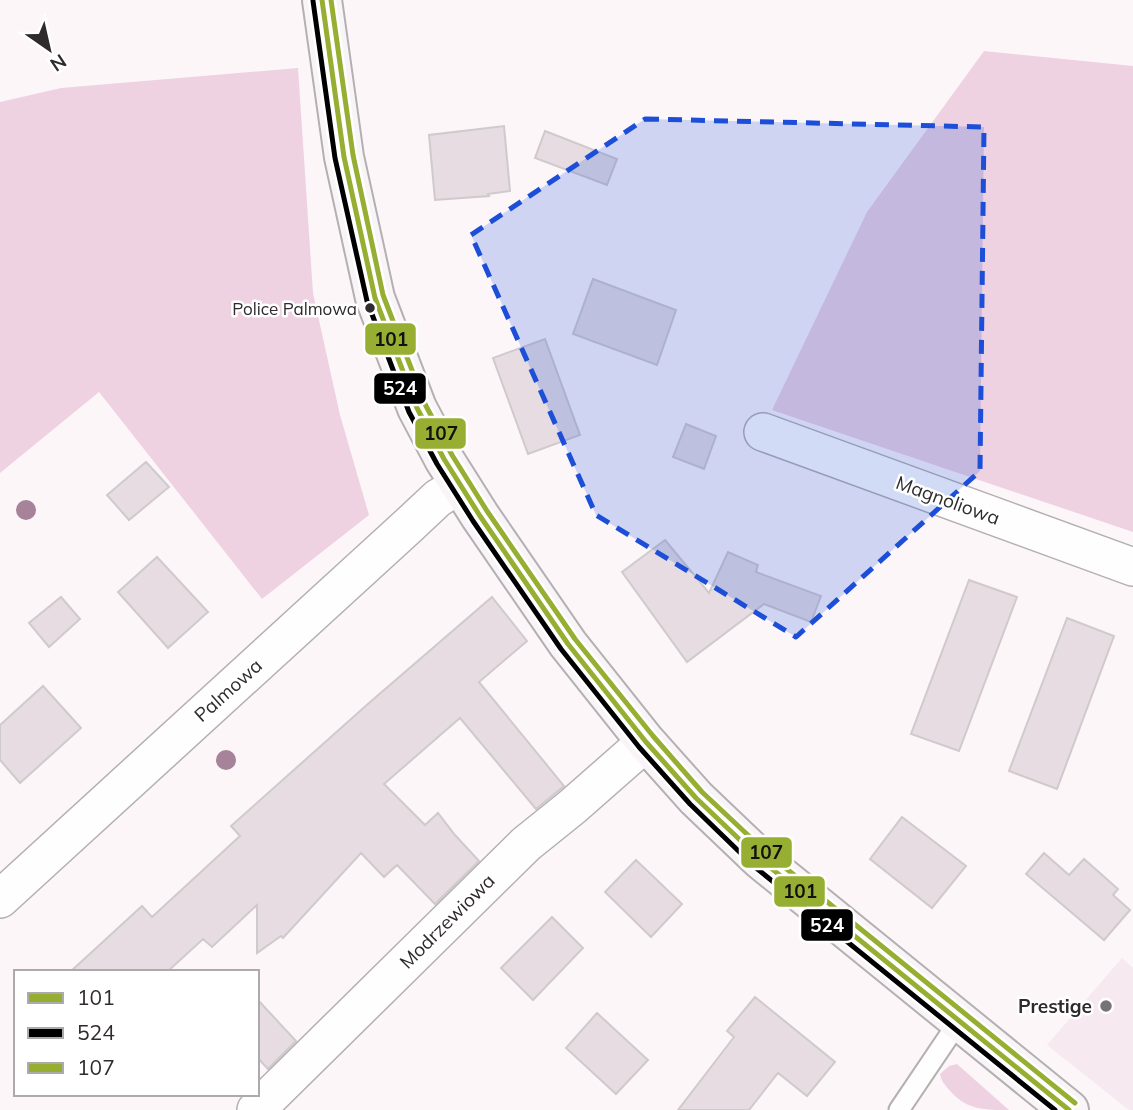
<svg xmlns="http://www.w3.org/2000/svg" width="1133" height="1110" viewBox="0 0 1133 1110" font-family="Mulish,sans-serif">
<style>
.built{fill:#f6e9f0}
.green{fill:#efd2e2}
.building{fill:#e6dce1;stroke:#cfcacc;stroke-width:2}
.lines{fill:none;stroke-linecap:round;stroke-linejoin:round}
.lane-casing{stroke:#b4b0b2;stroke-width:23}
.street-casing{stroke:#b4b0b2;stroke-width:40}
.secondary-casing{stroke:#b4b0b2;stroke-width:42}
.lane{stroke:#fffefe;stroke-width:19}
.street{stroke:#fffefe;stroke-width:37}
.secondary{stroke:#f9f4f7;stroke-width:38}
.bus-1-casing{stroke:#fff;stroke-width:10}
.bus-2-casing{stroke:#fff;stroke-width:10}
.bus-3-casing{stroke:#fff;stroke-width:10}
.bus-1{stroke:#96ae31;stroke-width:5}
.bus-2{stroke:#000;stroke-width:5}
.bus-3{stroke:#96ae31;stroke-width:5}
.tree{fill:#a68398}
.marked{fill:#1d4ed8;fill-opacity:0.2;stroke:#1d4ed8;stroke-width:5;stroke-dasharray:14 9;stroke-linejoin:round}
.bus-dot{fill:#2f2b2d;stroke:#fff;stroke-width:2.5}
.poi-dot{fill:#777274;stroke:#fff;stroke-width:2.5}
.labels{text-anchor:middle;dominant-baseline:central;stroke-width:5;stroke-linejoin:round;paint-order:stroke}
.bus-label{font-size:17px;fill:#2f2b2d;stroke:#fff;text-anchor:end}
.street-label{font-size:19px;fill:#2f2b2d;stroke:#fff}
.poi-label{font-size:19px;font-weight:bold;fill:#2f2b2d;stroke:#fff;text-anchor:end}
.line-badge{stroke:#fff;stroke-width:2.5}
.badge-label{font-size:19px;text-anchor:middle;font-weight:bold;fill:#fff}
.pale-badge-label{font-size:19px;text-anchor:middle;font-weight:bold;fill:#111}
</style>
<rect width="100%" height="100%" fill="#fcf6f9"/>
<path class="built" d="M1122 958 1133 968V1110H1129L1047 1045Z"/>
<path class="green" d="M984 51 1133 66V532L772 410 867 212Z
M298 68 313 293 340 415 369 515 262 599 99 392 0 473V102L61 88Z
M957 1064 1009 1110C985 1110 968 1110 952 1093 947 1087 941 1082 940 1074L949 1066Z"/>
<path class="building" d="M504 126 510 191 488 194 489 196 435 200 429 135Z
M545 131 617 159 607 185 535 158Z
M593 279 676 310 657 365 573 334Z
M545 339 580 435 528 454 493 358Z
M686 424 716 436 704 469 673 457Z
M146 462 169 487 129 520 107 495Z
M665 540 709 593 728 552 758 565 756 572 821 596 811 622 764 604 687 662 622 572Z
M157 557 208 612 168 648 118 592Z
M969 580 1017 597 959 751 911 734Z
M61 597 80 619 49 647 29 623Z
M492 597 527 641 479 682 564 786 536 809 460 718 384 784 425 825 438 813 455 835 479 861 435 904 397 865 384 877 361 853 283 938 281 936 257 953V905L212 947 203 939 167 972H70L142 906 152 917 240 836 231 826 369 703Z
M1067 618 1114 636 1057 789 1009 771Z
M43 686 81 728 20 783 0 760V725Z
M902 817 966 866 932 908 870 859Z
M1044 853 1069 875 1084 859 1118 889 1113 895 1130 910 1104 940 1026 874Z
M636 860 682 904 651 937 605 892Z
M552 917 583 948 533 1000 501 968Z
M755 997 835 1062 807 1096 778 1073 749 1110H678L734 1037 727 1031Z
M257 999 296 1041 268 1069 257 1057Z
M597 1013 648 1060 616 1094 566 1048Z"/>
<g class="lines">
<g class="lane-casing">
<path id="lane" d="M899 1110 959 1021"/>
</g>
<g class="street-casing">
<path id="street" d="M763 432 1133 567
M0 899 407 527 438 498 460 485
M256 1110 526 844 572 807 646 742"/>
</g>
<g class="secondary-casing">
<path id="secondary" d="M322 0 344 157 375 298 417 408 444 459 480 516 568 644 646 742 696 798 761 860 1069 1110"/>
</g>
<use href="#lane" class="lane"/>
<use href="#street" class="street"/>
<use href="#secondary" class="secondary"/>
<g class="bus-1-casing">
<path id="bus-1" d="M322 0 344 157 375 298 417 408 444 459 480 516 568 644 646 742 696 798 761 860 1069 1110"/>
</g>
<g class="bus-2-casing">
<path id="bus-2" d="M313 1 335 158 367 301 409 412 437 464 473 521 561 649 639 747 690 804 755 867 1055 1110"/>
</g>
<g class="bus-3-casing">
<path id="bus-3" d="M331 0 353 155 383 295 425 404 452 455 487 511 575 639 653 736 702 792 767 853 1075 1103"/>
</g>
<use href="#bus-1" class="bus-1"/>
<use href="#bus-2" class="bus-2"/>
<use href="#bus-3" class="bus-3"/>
</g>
<g class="tree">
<circle cx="26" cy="510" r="10"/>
<circle cx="226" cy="760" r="10"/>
</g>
<path class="marked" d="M645 119 984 127 980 471 796 637 596 515 471 235Z"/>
<circle class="bus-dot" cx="370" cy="308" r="6"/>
<circle class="poi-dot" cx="1106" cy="1006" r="7"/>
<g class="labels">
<g class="bus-label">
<text x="357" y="308">Police Palmowa</text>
</g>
<g class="street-label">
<text transform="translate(948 500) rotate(20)">Magnoliowa</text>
<text transform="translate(228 690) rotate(-42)">Palmowa</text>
<text transform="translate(447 921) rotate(-45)">Modrzewiowa</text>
</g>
<g class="poi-label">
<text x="1092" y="1006">Prestige</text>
</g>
</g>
<g class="line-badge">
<rect x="364" y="322" width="53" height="34" rx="7" fill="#96ae31"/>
<rect x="373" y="372" width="54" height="33" rx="7" fill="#000"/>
<rect x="414" y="417" width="53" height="33" rx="7" fill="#96ae31"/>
<rect x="740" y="836" width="53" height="33" rx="7" fill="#96ae31"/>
<rect x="773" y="875" width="53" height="33" rx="7" fill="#96ae31"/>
<rect x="800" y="908" width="54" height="34" rx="7" fill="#000"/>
</g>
<g class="badge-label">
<text x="400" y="395">524</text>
<text x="827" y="932">524</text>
</g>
<g class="pale-badge-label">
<text x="391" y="346">101</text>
<text x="441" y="440">107</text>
<text x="766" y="859">107</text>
<text x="800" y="898">101</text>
</g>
<rect x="14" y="970" width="245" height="126" fill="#ffffff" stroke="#acaaab" stroke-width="2"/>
<rect x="28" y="993" width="35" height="10" fill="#96ae31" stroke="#acaaab" stroke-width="2"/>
<text x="77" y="1005" font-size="21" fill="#2f2b2d">101</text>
<rect x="28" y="1028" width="35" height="10" fill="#000000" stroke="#acaaab" stroke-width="2"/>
<text x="77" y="1040" font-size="21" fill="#2f2b2d">524</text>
<rect x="28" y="1063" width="35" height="10" fill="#96ae31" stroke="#acaaab" stroke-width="2"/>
<text x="77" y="1075" font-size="21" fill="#2f2b2d">107</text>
<g transform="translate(49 49) rotate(146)" stroke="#ffffff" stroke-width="5" paint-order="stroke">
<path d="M0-5L12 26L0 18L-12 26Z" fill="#2f2b2d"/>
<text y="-10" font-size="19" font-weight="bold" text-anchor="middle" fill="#2f2b2d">N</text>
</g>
</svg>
